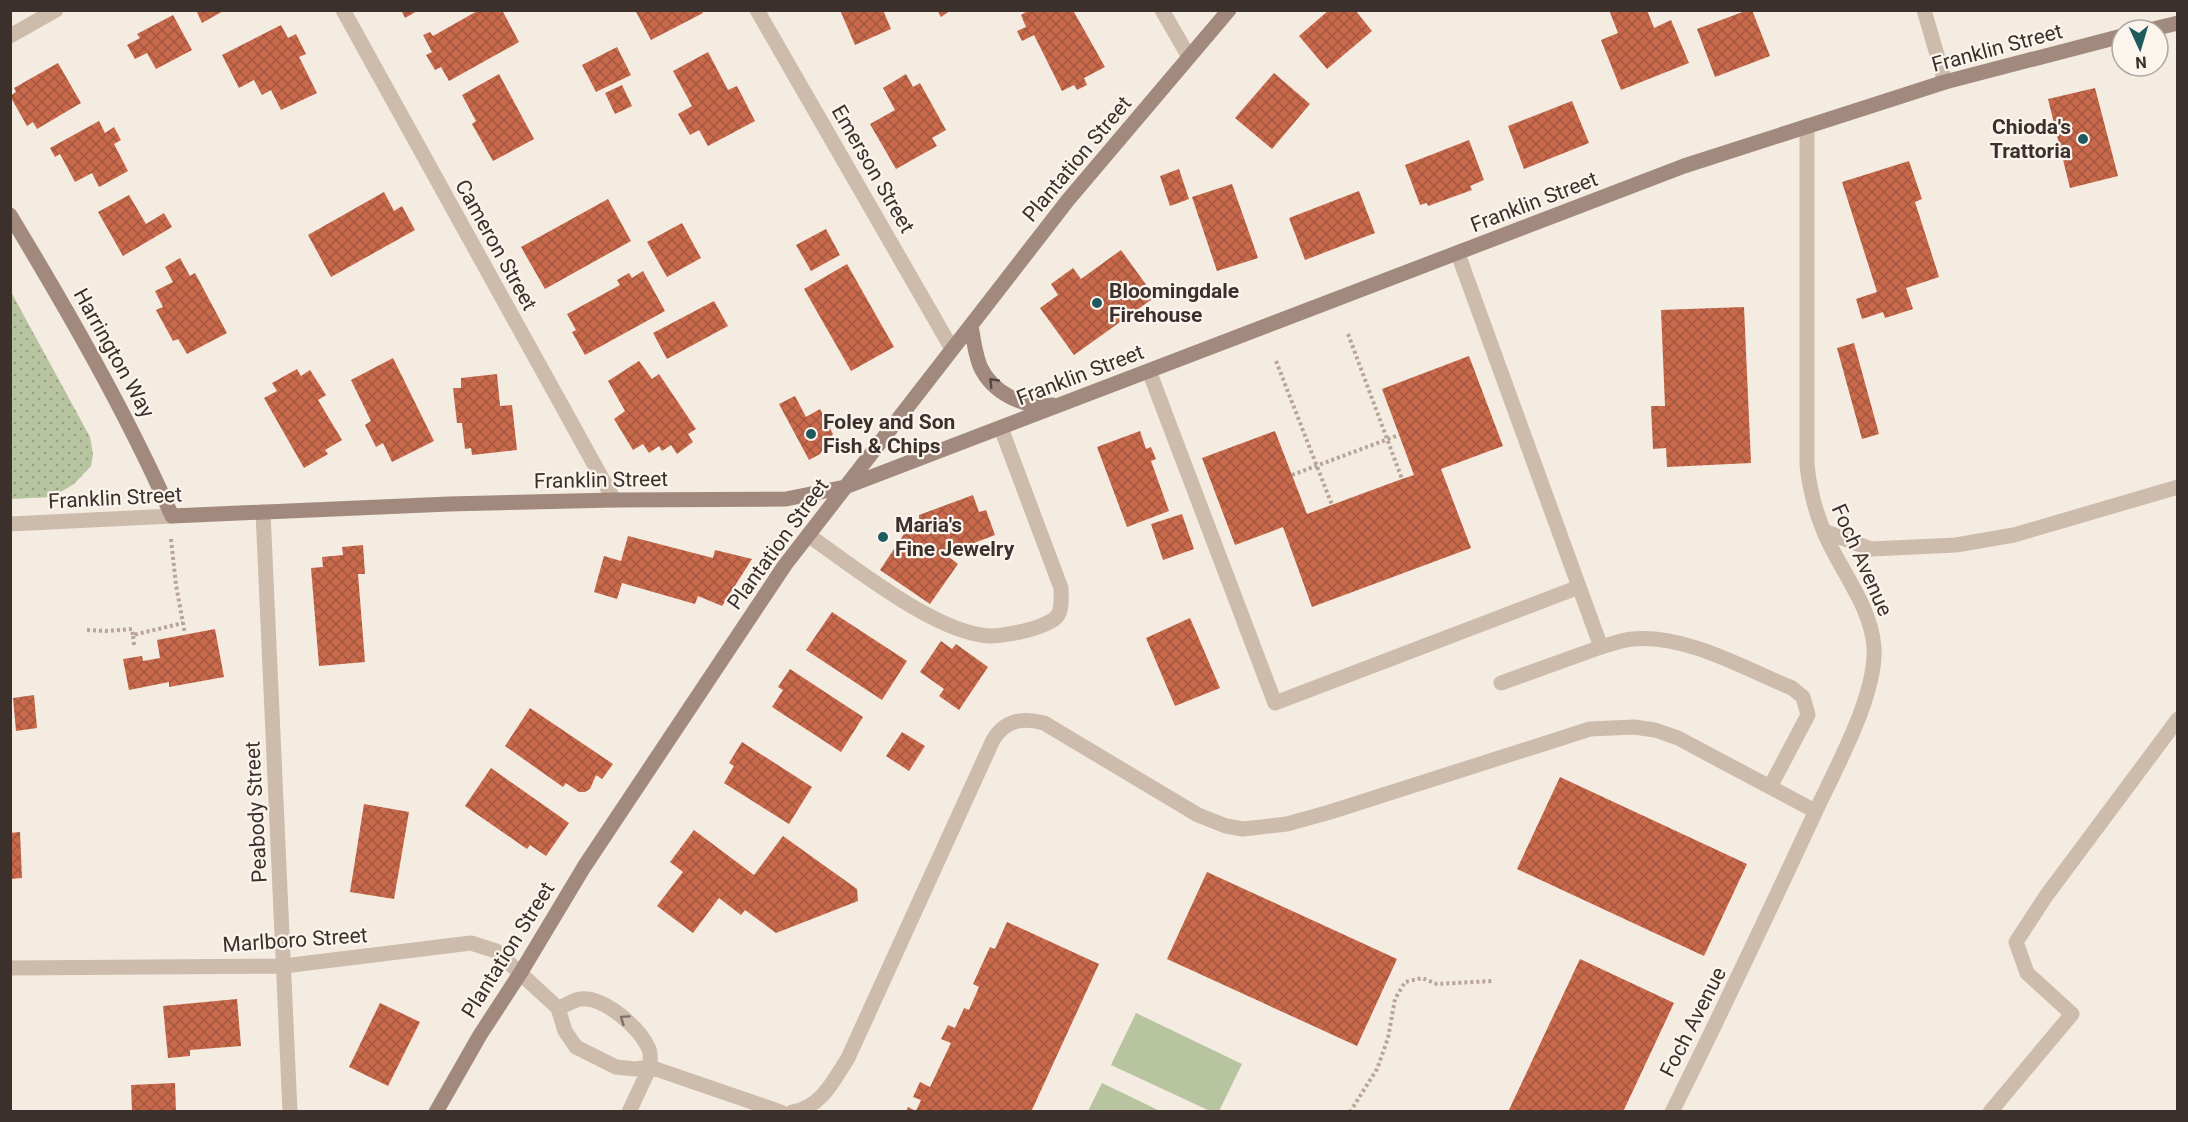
<svg xmlns="http://www.w3.org/2000/svg" width="2188" height="1122" viewBox="0 0 2188 1122" font-family="Roboto,sans-serif">
<style>
.grass{fill:#b8c4a0}
.park{fill:url(#park-dots)}
.building{fill:url(#building-cross-hatch)}
.lines{fill:none;stroke-linecap:round;stroke-linejoin:round}
.path{stroke:#b9a596;stroke-width:4;stroke-dasharray:3 3;stroke-linecap:butt}
.lane{stroke:#cdbbac;stroke-width:15}
.street{stroke:#cdbbac;stroke-width:15}
.secondary{stroke:#a18a7d;stroke-width:15}
.oneway{stroke:#544640}
.oneway2{stroke:#7d6f65}
.poi-dot{fill:#1f5a5e;stroke:#fbf5ee;stroke-width:2}
.labels{text-anchor:middle;dominant-baseline:central;stroke-width:4.5;stroke-linejoin:round;paint-order:stroke}
.street-label{font-size:21px;fill:#3b302b;stroke:#fbf5ee}
.poi-label{font-size:21px;font-weight:bold;fill:#3b302b;stroke:#fbf5ee;text-anchor:start}
</style>
<defs>
<pattern id="park-dots" width="8" height="8" patternUnits="userSpaceOnUse" patternTransform="scale(1.5)"><rect width="8" height="8" fill="#b8c4a0"/><path d="M2 2h.1M6 6h.1" fill="none" stroke="#97a083" stroke-width="1.8" stroke-linecap="round"/></pattern>
<pattern id="building-cross-hatch" width="8" height="8" patternUnits="userSpaceOnUse" patternTransform="scale(1.5)"><rect width="8" height="8" fill="#c8694b"/><path d="M0 0l8 8M0 8l8-8" fill="none" stroke="#a4573f"/></pattern>
</defs>
<rect width="100%" height="100%" fill="#f4ebe1"/>
<path class="grass" d="M1136 1013 1242 1064 1219 1111H1210L1111 1065Z
M1102 1083 1160 1111H1088Z"/>
<path class="park" d="M10 290 90 437 93 454 91 466 74 484 52 497 11 499Z"/>
<path class="building" d="M196 10H225L202 23Z
M401 10H419L405 18Z
M479 10H502L519 42 449 81 441 67 435 70 426 55 432 52 423 35 430 32 433 36Z
M635 10H701L703 13 651 40Z
M840 10H883L891 29 855 45Z
M937 10H951L941 17Z
M1029 10H1077L1074 12 1105 67 1084 78 1087 85 1077 90 1074 85 1062 91 1034 35 1022 41 1017 31 1026 27 1021 15Z
M1329 10H1355L1372 31 1327 69 1299 36Z
M1609 10H1647L1654 28 1671 20 1689 63 1621 90 1601 40 1618 33Z
M1748 10H1752L1770 56 1715 77 1697 29Z
M173 15 192 50 156 69 147 53 135 59 127 45 140 38 137 34Z
M281 25 288 38 296 34 306 54 299 57 317 93 281 110 271 90 262 95 254 80 239 88 222 55Z
M617 47 631 75 596 92 582 65Z
M708 52 728 90 737 86 755 121 708 146 699 130 690 135 678 114 692 106 673 71Z
M58 63 81 103 37 129 33 122 27 126 10 96 16 92 14 88Z
M1274 73 1310 104 1272 149 1235 118Z
M499 74 534 139 493 161 472 124 476 121 462 95Z
M906 74 913 87 920 83 946 130 932 138 937 146 896 169 870 124 895 110 883 88Z
M622 85 632 106 615 114 605 93Z
M2095 88 2118 176 2070 188 2048 99Z
M1572 101 1589 143 1524 169 1508 126Z
M99 121 105 133 114 127 121 140 114 144 128 171 99 187 92 173 75 182 60 154 55 157 50 148Z
M1469 140 1484 180 1470 186 1472 190 1428 206 1427 203 1420 205 1405 165Z
M1909 161 1922 199 1915 202 1939 277 1906 288 1913 309 1885 318 1883 312 1862 319 1856 299 1877 292 1842 182Z
M1179 169 1189 199 1170 206 1160 176Z
M1232 184 1258 258 1217 271 1192 197Z
M1359 191 1375 233 1305 260 1289 218Z
M384 192 394 211 402 206 415 230 331 277 308 235Z
M129 195 146 224 164 213 172 227 123 256 98 212Z
M608 199 631 241 545 289 521 247Z
M682 223 701 258 667 277 647 242Z
M826 229 840 255 811 271 796 245Z
M1121 250 1155 297 1074 355 1040 308 1058 295 1051 284 1073 268 1081 279Z
M180 258 190 276 195 273 227 333 187 354 178 339 173 341 156 310 163 307 155 291 173 282 165 267Z
M847 264 894 347 851 371 804 289Z
M643 271 665 311 585 355 572 332 576 330 567 314 620 285 617 280 629 273 632 278Z
M714 301 728 326 667 359 653 333Z
M1744 307 1751 463 1667 467 1666 448 1653 449 1651 406H1665L1661 310Z
M1854 343 1879 434 1862 439 1837 348Z
M1469 356 1503 446 1441 469 1471 548 1312 607 1283 527 1235 545 1202 458 1275 431 1307 514 1402 479 1414 475 1382 389Z
M393 358 434 441 392 462 383 443 376 447 365 425 371 421 351 380Z
M639 361 652 379 659 374 696 429 688 434 693 442 677 454 671 445 662 451 659 446 649 453 643 444 633 450 614 419 625 411 608 381Z
M297 369 301 376 310 370 326 395 318 400 342 440 325 450 328 454 304 468 264 398 277 391 272 383Z
M497 374 500 406 512 405 517 450 472 455 471 448 465 449 462 423H457L453 388H461V378Z
M795 396 806 417 820 409 833 434 820 454 809 460 779 404Z
M1140 431 1146 449 1151 447 1156 459 1151 461 1169 511 1127 527 1097 447Z
M973 495 979 512 986 510 995 535 945 554 958 564 930 604 880 570 904 534 919 528V515Z
M1182 514 1194 549 1163 560 1151 524Z
M628 536 713 558 715 550 752 559 722 606 698 596 695 604 622 583 617 599 594 592 604 556 621 561Z
M363 545 365 574H358L365 662 319 666 311 568 323 567 322 557 343 555 342 547Z
M832 612 907 661 882 700 806 650Z
M1190 618 1220 688 1175 706 1146 638Z
M215 629 224 677 169 687V682L129 690 123 659 142 656 143 661 160 658 157 640Z
M941 641 952 649 956 644 988 667 959 710 939 696 944 689 920 672Z
M790 669 863 717 841 752 772 707 783 690 778 687Z
M34 695 37 728 16 731 13 698Z
M530 708 613 764 602 779 596 775 590 789 585 792H579L566 783 563 787 505 746Z
M902 732 925 746 909 771 886 756Z
M742 742 812 787 789 824 724 783 734 766 729 763Z
M491 768 569 823 546 856 530 845 527 849 465 806Z
M1560 777 1747 864 1704 956 1517 869Z
M364 804 409 812 394 899 350 892Z
M694 830 754 875 783 836 857 889 858 901 776 933 745 910 741 915 719 898 693 933 657 906 683 872 670 862Z
M20 832 22 878 10 879V833Z
M1207 872 1397 959 1357 1046 1167 959Z
M1007 922 1099 964 1031 1112H906L908 1107 916 1111 921 1100 913 1097 920 1082 930 1087 951 1043 941 1039 948 1025 955 1028 964 1008 969 1010 979 987 973 984 990 947 995 949Z
M1580 959 1674 1003 1623 1112H1508Z
M237 999 241 1046 190 1050V1056L168 1058 163 1006Z
M380 1003 420 1022 388 1086 349 1067Z
M175 1083 176 1112H132L131 1085Z"/>
<g class="lines">
<path class="path" d="M1348 334 1402 479
M1276 361 1332 505
M1292 475 1399 435
M171 539 176 585 185 634
M87 630 106 631 132 629 133 635
M134 645 133 635 183 623
M1350 1112 1377 1069 1388 1038 1395 999 1405 982 1422 978 1437 984 1492 981"/>
<path class="lane" d="M1924 10 1945 82
M1458 254 1601 647 1501 683
M1149 371 1275 703 1579 587
M1824 531 1871 549 1956 545 2014 535 2178 487
M808 535C854 567 935 633 990 636 1006 636 1020 632 1035 628 1061 619 1062 615 1061 588L1001 428
M1601 647C1611 644 1622 640 1632 639 1686 634 1743 668 1792 688L1803 697 1808 715 1770 787
M629 1112 650 1067 781 1112
M792 1112C821 1108 834 1080 848 1058L993 740C1005 720 1022 717 1044 723L1198 815 1226 826 1243 829 1287 824 1330 812 1590 729 1634 727 1655 730 1678 738 1815 811
M1672 1112C1721 1014 1767 916 1813 817 1834 771 1877 696 1874 647 1871 609 1845 576 1829 543 1817 518 1810 493 1807 465V126
M1990 1112 2072 1014 2027 973 2016 942 2046 896 2178 719"/>
<path class="street" d="M343 10 614 500
M757 10 952 349
M1162 10 1189 57
M10 36 56 10
M263 512 290 1112
M10 524 172 516
M10 968 284 966 471 943 496 951 558 1008 565 1031 576 1047 616 1067 635 1069 650 1067C650 1061 651 1054 649 1049 640 1028 604 996 580 999 573 1000 565 1006 558 1008"/>
<path class="secondary" d="M2149 30 2178 23
M10 215C69 313 126 412 172 516L449 504 614 500 786 499 845 487 1684 166 1945 82 2122 36
M971 325C973 338 975 353 980 366 992 393 1025 409 1053 405
M436 1112 480 1035 521 972 584 867 785 565 1068 200 1229 10"/>
</g>
<defs><path id="oneway-chevron" d="M-2-3.5L2.5 0L-2 3.5" fill="none" stroke-width="1.6" stroke-linecap="round" stroke-linejoin="round" transform="scale(1.5)"/></defs>
<use class="oneway" href="#oneway-chevron" transform="translate(993 382) rotate(-134)"/>
<use class="oneway2" href="#oneway-chevron" transform="translate(624 1019) rotate(-145)"/>
<g class="poi-dot">
<circle cx="2083" cy="139" r="6"/>
<circle cx="1097" cy="303" r="6"/>
<circle cx="811" cy="434" r="6"/>
<circle cx="883" cy="537" r="6"/>
</g>
<g class="labels">
<g class="street-label">
<text transform="translate(1997 48) rotate(-15)">Franklin Street</text>
<text transform="translate(1077 159) rotate(-50)">Plantation Street</text>
<text transform="translate(873 169) rotate(60)">Emerson Street</text>
<text transform="translate(1534 202) rotate(-21)">Franklin Street</text>
<text transform="translate(496 245) rotate(61)">Cameron Street</text>
<text transform="translate(114 353) rotate(61)">Harrington Way</text>
<text transform="translate(1080 375) rotate(-21)">Franklin Street</text>
<text transform="translate(601 480) rotate(-1)">Franklin Street</text>
<text transform="translate(115 498) rotate(-3)">Franklin Street</text>
<text transform="translate(778 544) rotate(-54)">Plantation Street</text>
<text transform="translate(1862 560) rotate(66)">Foch Avenue</text>
<text transform="translate(256 812) rotate(-93)">Peabody Street</text>
<text transform="translate(295 940) rotate(-4)">Marlboro Street</text>
<text transform="translate(508 950) rotate(-58)">Plantation Street</text>
<text transform="translate(1693 1022) rotate(-63)">Foch Avenue</text>
</g>
<g class="poi-label">
<text x="2071" y="127" text-anchor="end">Chioda's<tspan x="2071" dy="24">Trattoria</tspan></text>
<text x="1109" y="291">Bloomingdale<tspan x="1109" dy="24">Firehouse</tspan></text>
<text x="823" y="422">Foley and Son<tspan x="823" dy="24">Fish &amp; Chips</tspan></text>
<text x="895" y="525">Maria's<tspan x="895" dy="24">Fine Jewelry</tspan></text>
</g>
</g>
<rect width="2188" height="1122" fill="none" stroke="#3b302b" stroke-width="24"/>
<g transform="translate(2140 48) rotate(176)"><circle r="28" fill="#fbf5ee" stroke="#aea6a0" stroke-width="1.5"/>
<path d="M0-4.5L10 22L0 15L-10 22Z" fill="#1f5a5e"/>
<text y="-9" font-size="16" font-weight="bold" text-anchor="middle" fill="#3b302b">N</text>
</g>
</svg>
